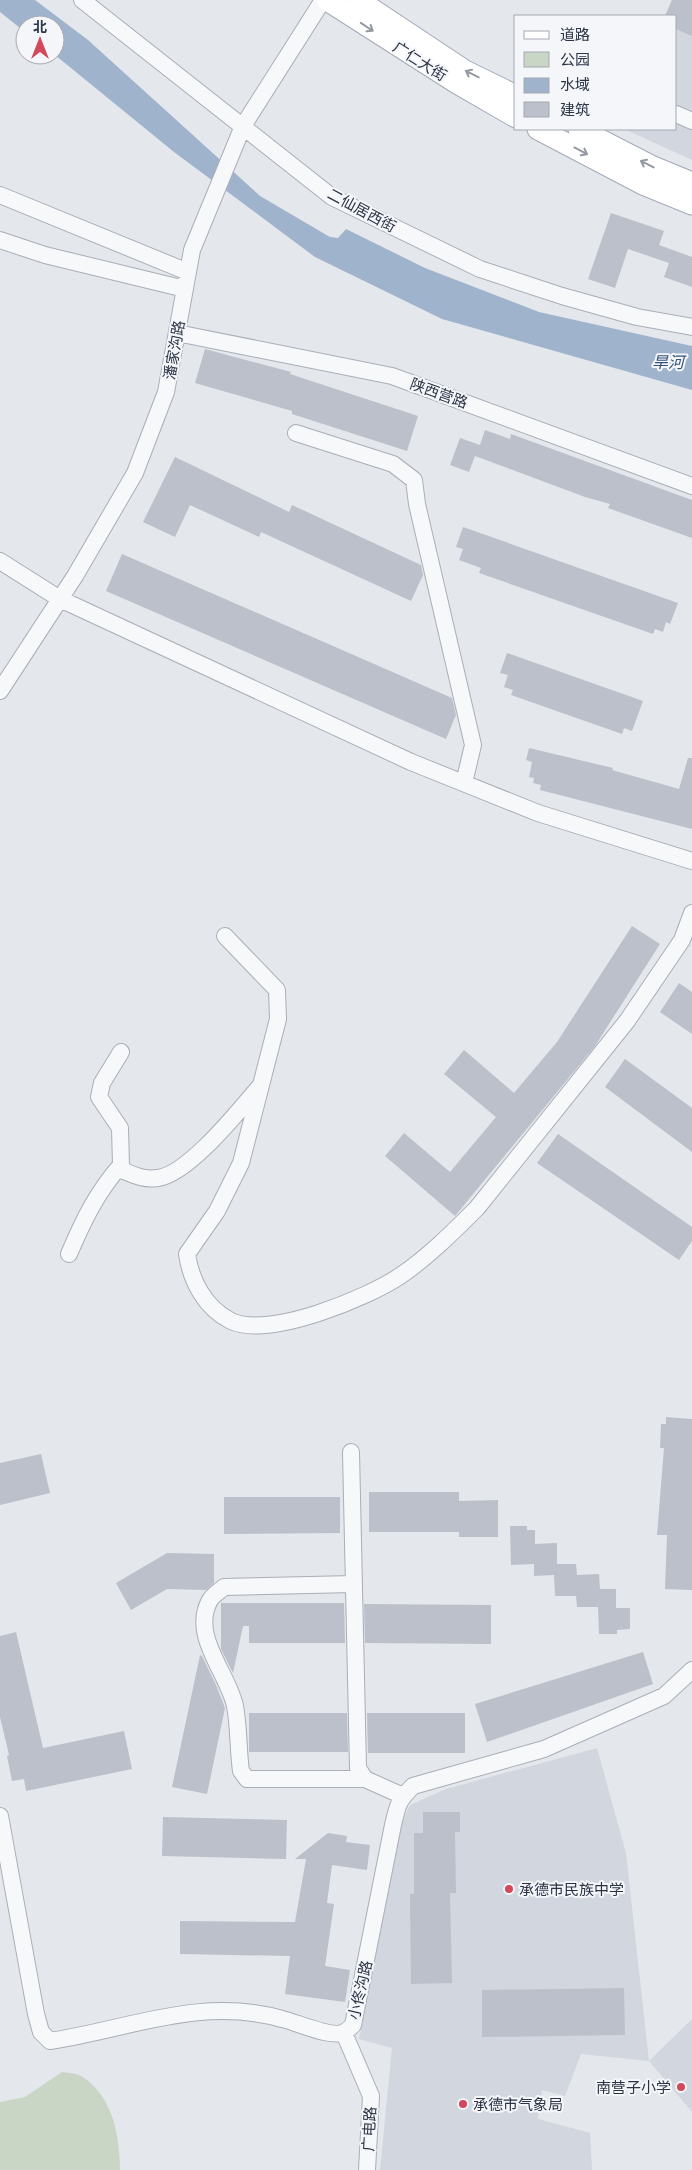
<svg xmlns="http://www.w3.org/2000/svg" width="692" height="2170" viewBox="0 0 692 2170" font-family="'Titillium Web','Noto Sans SC',sans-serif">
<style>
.built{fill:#d2d6de}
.green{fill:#c9d6c5}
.water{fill:#9fb4cc}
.building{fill:#bbc0ca}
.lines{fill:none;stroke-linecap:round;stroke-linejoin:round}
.minor-casing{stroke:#a9aeb7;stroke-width:18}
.major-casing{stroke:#a3abb8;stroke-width:23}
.minor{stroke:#f7f8fa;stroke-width:16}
.major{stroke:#fff;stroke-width:21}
.oneway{stroke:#959aa2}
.poi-dot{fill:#d1495b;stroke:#f4f6f9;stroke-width:2}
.labels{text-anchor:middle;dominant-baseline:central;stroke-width:4;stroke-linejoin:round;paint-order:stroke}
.street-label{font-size:15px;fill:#2b3445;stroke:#f4f6f9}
.poi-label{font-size:15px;fill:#2b3445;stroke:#f4f6f9;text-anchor:start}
.water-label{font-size:16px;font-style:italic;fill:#34527a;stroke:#f4f6f9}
</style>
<rect width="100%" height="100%" fill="#e4e7ec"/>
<path class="built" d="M672 0H692V160L624 129H676V16H665Z
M597 1748 626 1853 649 2061 692 2019V2112L649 2061 581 2054 565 2096 542 2090 538 2119 590 2133 592 2170H380L392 2048 359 2039 401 1825 410 1805 446 1789Z"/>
<path class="green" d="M62 2072C68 2073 76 2073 81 2076 113 2095 120 2137 120 2170H0V2102L25 2097Z"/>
<path class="water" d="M0 0H35L88 40 260 196 330 237 338 238 346 229 425 268 539 312 692 346V390L442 319 315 257 174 152 55 55V25H25V32L0 12Z"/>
<path class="building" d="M672 0H692V36L676 29V16H665Z
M611 213 664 231 659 245 692 257V287L664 277 669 263 628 249 615 288 588 279Z
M205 349 291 372 290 374 418 416 407 451 292 414V411L195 383Z
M485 430 510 439 511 434 692 500V538L608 508 610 504 585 497 475 456 469 472 450 465 460 438 480 445Z
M175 457 289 512 292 505 421 565 423 575 411 601 261 532 259 537 190 505 175 537 143 522Z
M463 527 678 603 670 624 666 622 663 632 655 629 653 634 479 573 481 568 459 560 463 549 456 547Z
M122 554 452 698 456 715 446 739 106 591Z
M507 653 643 701 632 731 624 728 622 734 511 695 513 690 504 687 508 675 500 673Z
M529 748 613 768 612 770 679 789 688 758H692V829L540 790 541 785 533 783 534 778 529 777 532 762 526 760Z
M632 926 660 944 595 1046 455 1216 385 1156 404 1133 450 1172 496 1117 444 1074 464 1050 514 1093 557 1042Z
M679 983 692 992V1034L660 1012Z
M625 1059 692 1108V1152L605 1087Z
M558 1134 692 1227V1241L679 1260 537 1163Z
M666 1417 692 1419V1590L665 1589 667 1535H657L664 1448H660L661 1424H666Z
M41 1454 50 1493 0 1505V1463Z
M369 1492H459V1501L498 1500V1537H459V1532H369Z
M224 1497H340V1533L224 1534Z
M510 1526H527V1530H535V1544L557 1543V1564H576L577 1575 599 1574 600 1589H616V1608H630V1629L617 1630V1634H599L598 1607H577L576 1596H555L554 1575 534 1576V1564L511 1565Z
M167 1553 214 1554V1583L206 1590 167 1589 131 1610 116 1583Z
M221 1603H344L345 1643H249V1626H243L233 1673 221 1649Z
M364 1604 491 1605V1644L365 1643Z
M16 1632 43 1748 124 1731 132 1769 26 1791 24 1779 12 1781 7 1756 9 1755 0 1717V1636Z
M643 1652 653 1684 487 1742 475 1704Z
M200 1655 202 1656 216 1685 225 1708 207 1794 172 1787Z
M249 1713H347L348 1752H249Z
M367 1713H465V1753H368Z
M423 1812H460V1832H455L456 1893H450L452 1983 411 1984 410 1894H414V1833H423Z
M163 1817 287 1820 286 1859 162 1856Z
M328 1833 347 1836 346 1842 370 1845 367 1870 332 1865 327 1903 334 1904 325 1966 350 1970 345 2002 285 1994 290 1956 180 1954V1921L295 1922 306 1859H295Z
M624 1988 625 2035 482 2037V1990Z"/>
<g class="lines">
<g class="minor-casing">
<path id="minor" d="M82 0 332 197 480 269 562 296 637 317 692 327
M676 114 692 121
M0 195 188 272
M0 240 45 255 185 289
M177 333 392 376 692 486
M296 433 393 464 414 480 417 504 473 745 464 783
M0 561 60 599 411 762 538 813 692 861
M0 691 75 576 135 473 166 392 192 250 243 126 323 0
M225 936 277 990 278 1019 241 1163 217 1211 187 1254C191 1281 205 1308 231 1321 269 1339 367 1298 400 1276 428 1257 453 1232 477 1208L627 1021 682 940 692 913
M121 1052 102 1083 99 1097 120 1128 121 1165 124 1171C136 1176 145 1180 158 1178 189 1174 240 1109 261 1085
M69 1254C83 1221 97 1192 121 1165
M351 1452 358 1768 365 1779 403 1796
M354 1584 224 1587C220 1591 213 1595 210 1600 190 1635 228 1673 235 1706 239 1727 238 1750 241 1771L247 1779H365
M0 1816 36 2014 41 2032 50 2041C129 2029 201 1996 282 2019 296 2022 333 2039 344 2032 347 2031 351 2027 353 2025L393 1825C398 1804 398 1801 413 1786L544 1749 664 1696 692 1670
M344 2033 371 2096 367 2170"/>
</g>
<g class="major-casing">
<path id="major" d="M327 0 457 83 516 117
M358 0 465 71 516 96
M538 129 643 184 692 204
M579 129 653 167 692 183"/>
</g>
<use href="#minor" class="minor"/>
<use href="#major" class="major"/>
</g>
<defs><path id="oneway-shaft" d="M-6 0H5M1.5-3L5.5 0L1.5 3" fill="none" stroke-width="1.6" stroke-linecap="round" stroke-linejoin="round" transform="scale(1.25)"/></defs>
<g class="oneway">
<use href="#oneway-shaft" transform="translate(367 27) rotate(34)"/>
<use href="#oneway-shaft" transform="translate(472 74) rotate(-153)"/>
<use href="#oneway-shaft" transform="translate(581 151) rotate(28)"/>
<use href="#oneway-shaft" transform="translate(647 164) rotate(-153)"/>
</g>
<g class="poi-dot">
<circle cx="509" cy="1889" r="5"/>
<circle cx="681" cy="2087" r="5"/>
<circle cx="463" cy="2104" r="5"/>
</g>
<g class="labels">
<g class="street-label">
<text transform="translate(420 61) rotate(32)">广仁大街</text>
<text transform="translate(362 210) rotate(28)">二仙居西街</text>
<text transform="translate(174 350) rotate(-80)">潘家沟路</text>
<text transform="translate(439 393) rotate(20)">陕西营路</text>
<text transform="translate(360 1990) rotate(-77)">小佟沟路</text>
<text transform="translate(369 2129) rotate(-87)">广电路</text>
</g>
<g class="poi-label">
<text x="519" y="1889">承德市民族中学</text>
<text x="671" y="2087" text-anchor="end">南营子小学</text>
<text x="473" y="2104">承德市气象局</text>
</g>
<g class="water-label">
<text x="668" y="362">旱河</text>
</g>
</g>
<rect x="514" y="15" width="162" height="115" fill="#f4f6f9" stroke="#a4a8b1"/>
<rect x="524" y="31" width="25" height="8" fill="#ffffff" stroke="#a4a8b1"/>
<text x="560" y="40" font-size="15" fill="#2b3445">道路</text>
<rect x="524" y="52" width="25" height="15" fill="#c9d6c5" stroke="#a4a8b1"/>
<text x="560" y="65" font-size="15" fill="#2b3445">公园</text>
<rect x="524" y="78" width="25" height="15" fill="#9fb4cc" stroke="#a4a8b1"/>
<text x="560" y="90" font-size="15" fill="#2b3445">水域</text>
<rect x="524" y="102" width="25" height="15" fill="#bbc0ca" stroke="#a4a8b1"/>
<text x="560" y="115" font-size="15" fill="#2b3445">建筑</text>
<g transform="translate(40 40)"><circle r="24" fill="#f4f6f9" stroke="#a4a8b1"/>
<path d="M0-4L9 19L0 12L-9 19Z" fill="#d1495b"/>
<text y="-8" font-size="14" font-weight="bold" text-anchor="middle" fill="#2b3445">北</text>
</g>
</svg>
